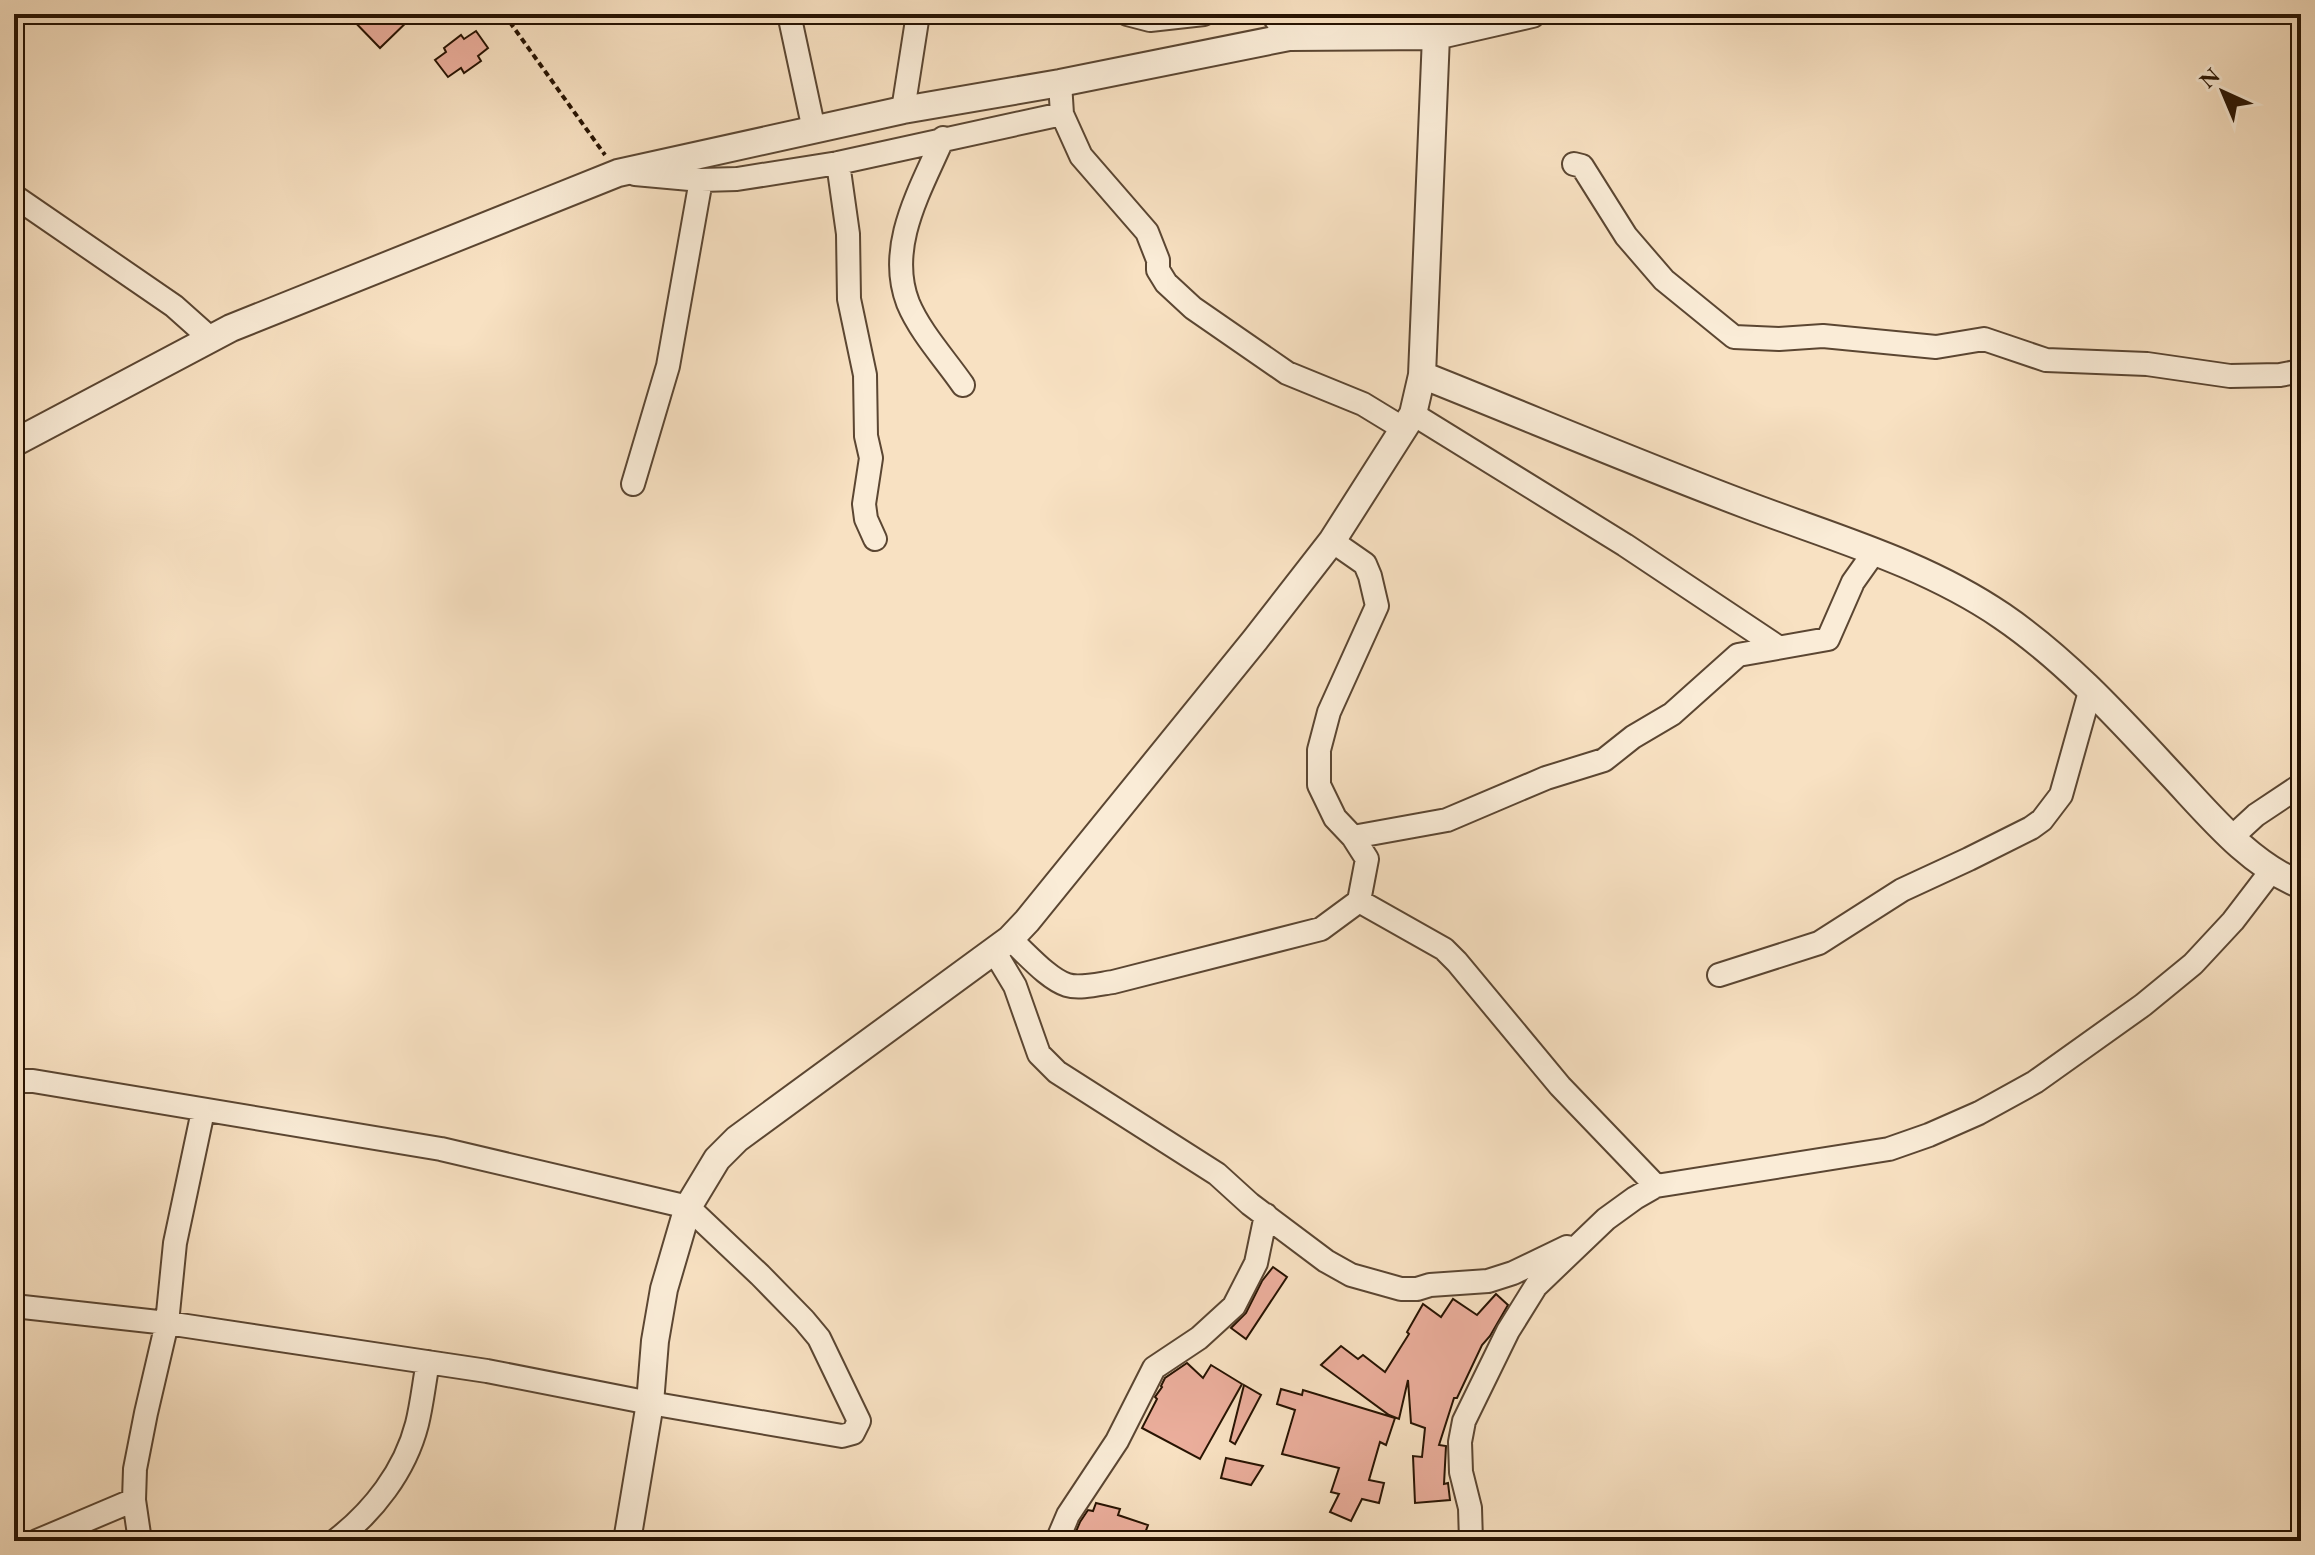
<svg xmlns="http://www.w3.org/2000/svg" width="2315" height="1555" viewBox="0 0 2315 1555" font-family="'EB Garamond',serif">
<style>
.building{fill:#ebae9c;stroke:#271302;stroke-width:2}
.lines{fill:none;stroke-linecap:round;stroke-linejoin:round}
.minor-casing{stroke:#5b4632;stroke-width:26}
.tertiary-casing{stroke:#5b4632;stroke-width:30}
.path{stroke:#271302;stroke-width:4;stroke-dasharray:6 4;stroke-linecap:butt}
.minor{stroke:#faecd7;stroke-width:22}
.tertiary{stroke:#faecd7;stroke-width:26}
</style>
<rect width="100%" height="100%" fill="#f8e1c2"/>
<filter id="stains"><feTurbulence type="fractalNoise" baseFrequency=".0025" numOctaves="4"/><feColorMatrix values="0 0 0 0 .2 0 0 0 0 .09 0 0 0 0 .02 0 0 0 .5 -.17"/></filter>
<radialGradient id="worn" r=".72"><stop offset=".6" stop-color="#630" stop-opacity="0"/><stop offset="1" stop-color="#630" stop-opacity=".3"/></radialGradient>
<path class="building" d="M347 14H415L380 48Z
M476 31 488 48 478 56 481 61 464 73 461 68 448 77 435 60 446 52 444 48 461 35 464 39Z
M1273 1267 1287 1277 1246 1339 1231 1328 1246 1313 1262 1281Z
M1496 1294 1508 1305 1490 1336 1482 1345 1457 1398H1454L1439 1445 1446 1446 1444 1484 1448 1483 1450 1500 1415 1503 1413 1456 1422 1457 1425 1428 1411 1423 1408 1380 1399 1419 1389 1415 1321 1365 1341 1346 1358 1359 1363 1355 1385 1372 1409 1334 1407 1332 1423 1304 1441 1317 1453 1299 1477 1315Z
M1187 1363 1203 1378 1211 1365 1242 1384 1200 1459 1142 1428 1157 1399 1155 1397 1162 1387 1161 1386 1165 1378Z
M1244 1385 1261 1395 1235 1444 1230 1441Z
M1281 1389 1302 1395 1303 1390 1395 1418 1386 1445 1380 1442 1369 1480 1384 1483 1379 1503 1362 1499 1351 1521 1330 1512 1339 1494 1331 1492 1339 1468 1282 1454 1295 1410 1277 1404Z
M1226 1458 1263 1466 1251 1485 1221 1478Z
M1096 1503 1120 1509 1118 1515 1148 1525 1142 1541H1072L1080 1522 1088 1510 1093 1511Z"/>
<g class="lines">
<g class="minor-casing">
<path id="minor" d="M789 14 814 130
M1127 14 1150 20 1204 14
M1272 14 1289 37
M1436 36V14
M1060 83 1062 114 1081 156 1147 232 1158 260V270L1166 283 1193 308 1287 373 1363 404 1404 429
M903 110 918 14
M943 138C921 189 886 246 908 303 920 332 945 359 963 385
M838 163 848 234 849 299 865 375 866 436 871 458 864 504 866 519 875 539
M1574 164 1582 166 1626 236 1664 280 1734 337 1779 339 1823 336 1936 347 1984 339 2046 360 2147 364 2230 376 2280 375 2301 371
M635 174 701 180 737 179 838 163 1062 114
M14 196 174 306 211 339
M1413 414 1625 545 1778 647
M633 484 668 366 701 180
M1332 541 1365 564 1370 576 1377 606 1329 712 1319 750V785L1335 818 1353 837 1367 859 1359 901
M1353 837 1447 820 1546 778 1604 760 1633 737 1672 714 1738 655 1828 639 1853 582 1875 551
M2231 838 2256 815 2301 785
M1010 939C1026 953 1048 979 1067 985 1079 989 1099 984 1113 982L1321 929 1359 901 1444 949 1457 962 1560 1086 1656 1186
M994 951 1015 986 1039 1054 1057 1072 1217 1174 1250 1204 1326 1261 1351 1275 1401 1289H1417L1430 1285 1488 1281 1513 1273 1567 1247
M1719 975 1819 943 1902 890 1969 859 2031 828 2042 820 2061 795 2091 688
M14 1081H33L441 1149 688 1207 760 1275 804 1320 819 1338 859 1421 853 1433 842 1436 650 1403 487 1371 167 1323 14 1306
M37 1541 134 1500
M140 1541 134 1500 135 1469 146 1413 167 1323 175 1243 203 1111
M335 1541C373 1512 405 1471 417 1424 422 1404 424 1383 428 1362
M1057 1541 1068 1515 1117 1441 1154 1368 1199 1338 1234 1306 1256 1263 1266 1215
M1471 1541 1470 1508 1461 1472 1460 1442 1464 1421 1508 1331 1536 1286 1606 1219 1635 1198 1656 1186 1889 1149 1929 1135 1979 1113 2035 1082 2143 1005 2193 964 2233 921 2272 870"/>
</g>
<g class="tertiary-casing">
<path id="tertiary" d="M1422 375C1530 418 1638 464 1747 505 1834 538 1924 563 2002 616 2065 659 2117 716 2169 772 2208 813 2247 863 2301 885
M14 443 231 328 618 173 903 110 1060 83 1289 37 1436 36 1532 14
M627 1541 650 1403 655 1341 664 1289 688 1207 717 1159 737 1139 1010 939 1027 921 1255 640 1332 541 1413 414 1422 375 1436 36"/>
</g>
<path class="path" d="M504 14 605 155"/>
<use href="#minor" class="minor"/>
<use href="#tertiary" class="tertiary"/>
</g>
<rect width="2315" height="1555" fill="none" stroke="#f8e1c2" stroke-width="48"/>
<rect x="16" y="16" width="2283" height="1523" fill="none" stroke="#271302" stroke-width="4"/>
<rect x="24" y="24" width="2267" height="1507" fill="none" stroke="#271302" stroke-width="2"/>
<g transform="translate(2223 92) rotate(316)" stroke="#faecd7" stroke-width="6" paint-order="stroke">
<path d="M0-6L14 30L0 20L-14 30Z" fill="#271302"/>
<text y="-12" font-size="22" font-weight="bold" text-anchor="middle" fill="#271302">N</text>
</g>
<rect width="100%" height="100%" filter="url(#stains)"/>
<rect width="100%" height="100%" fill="url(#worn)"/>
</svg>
